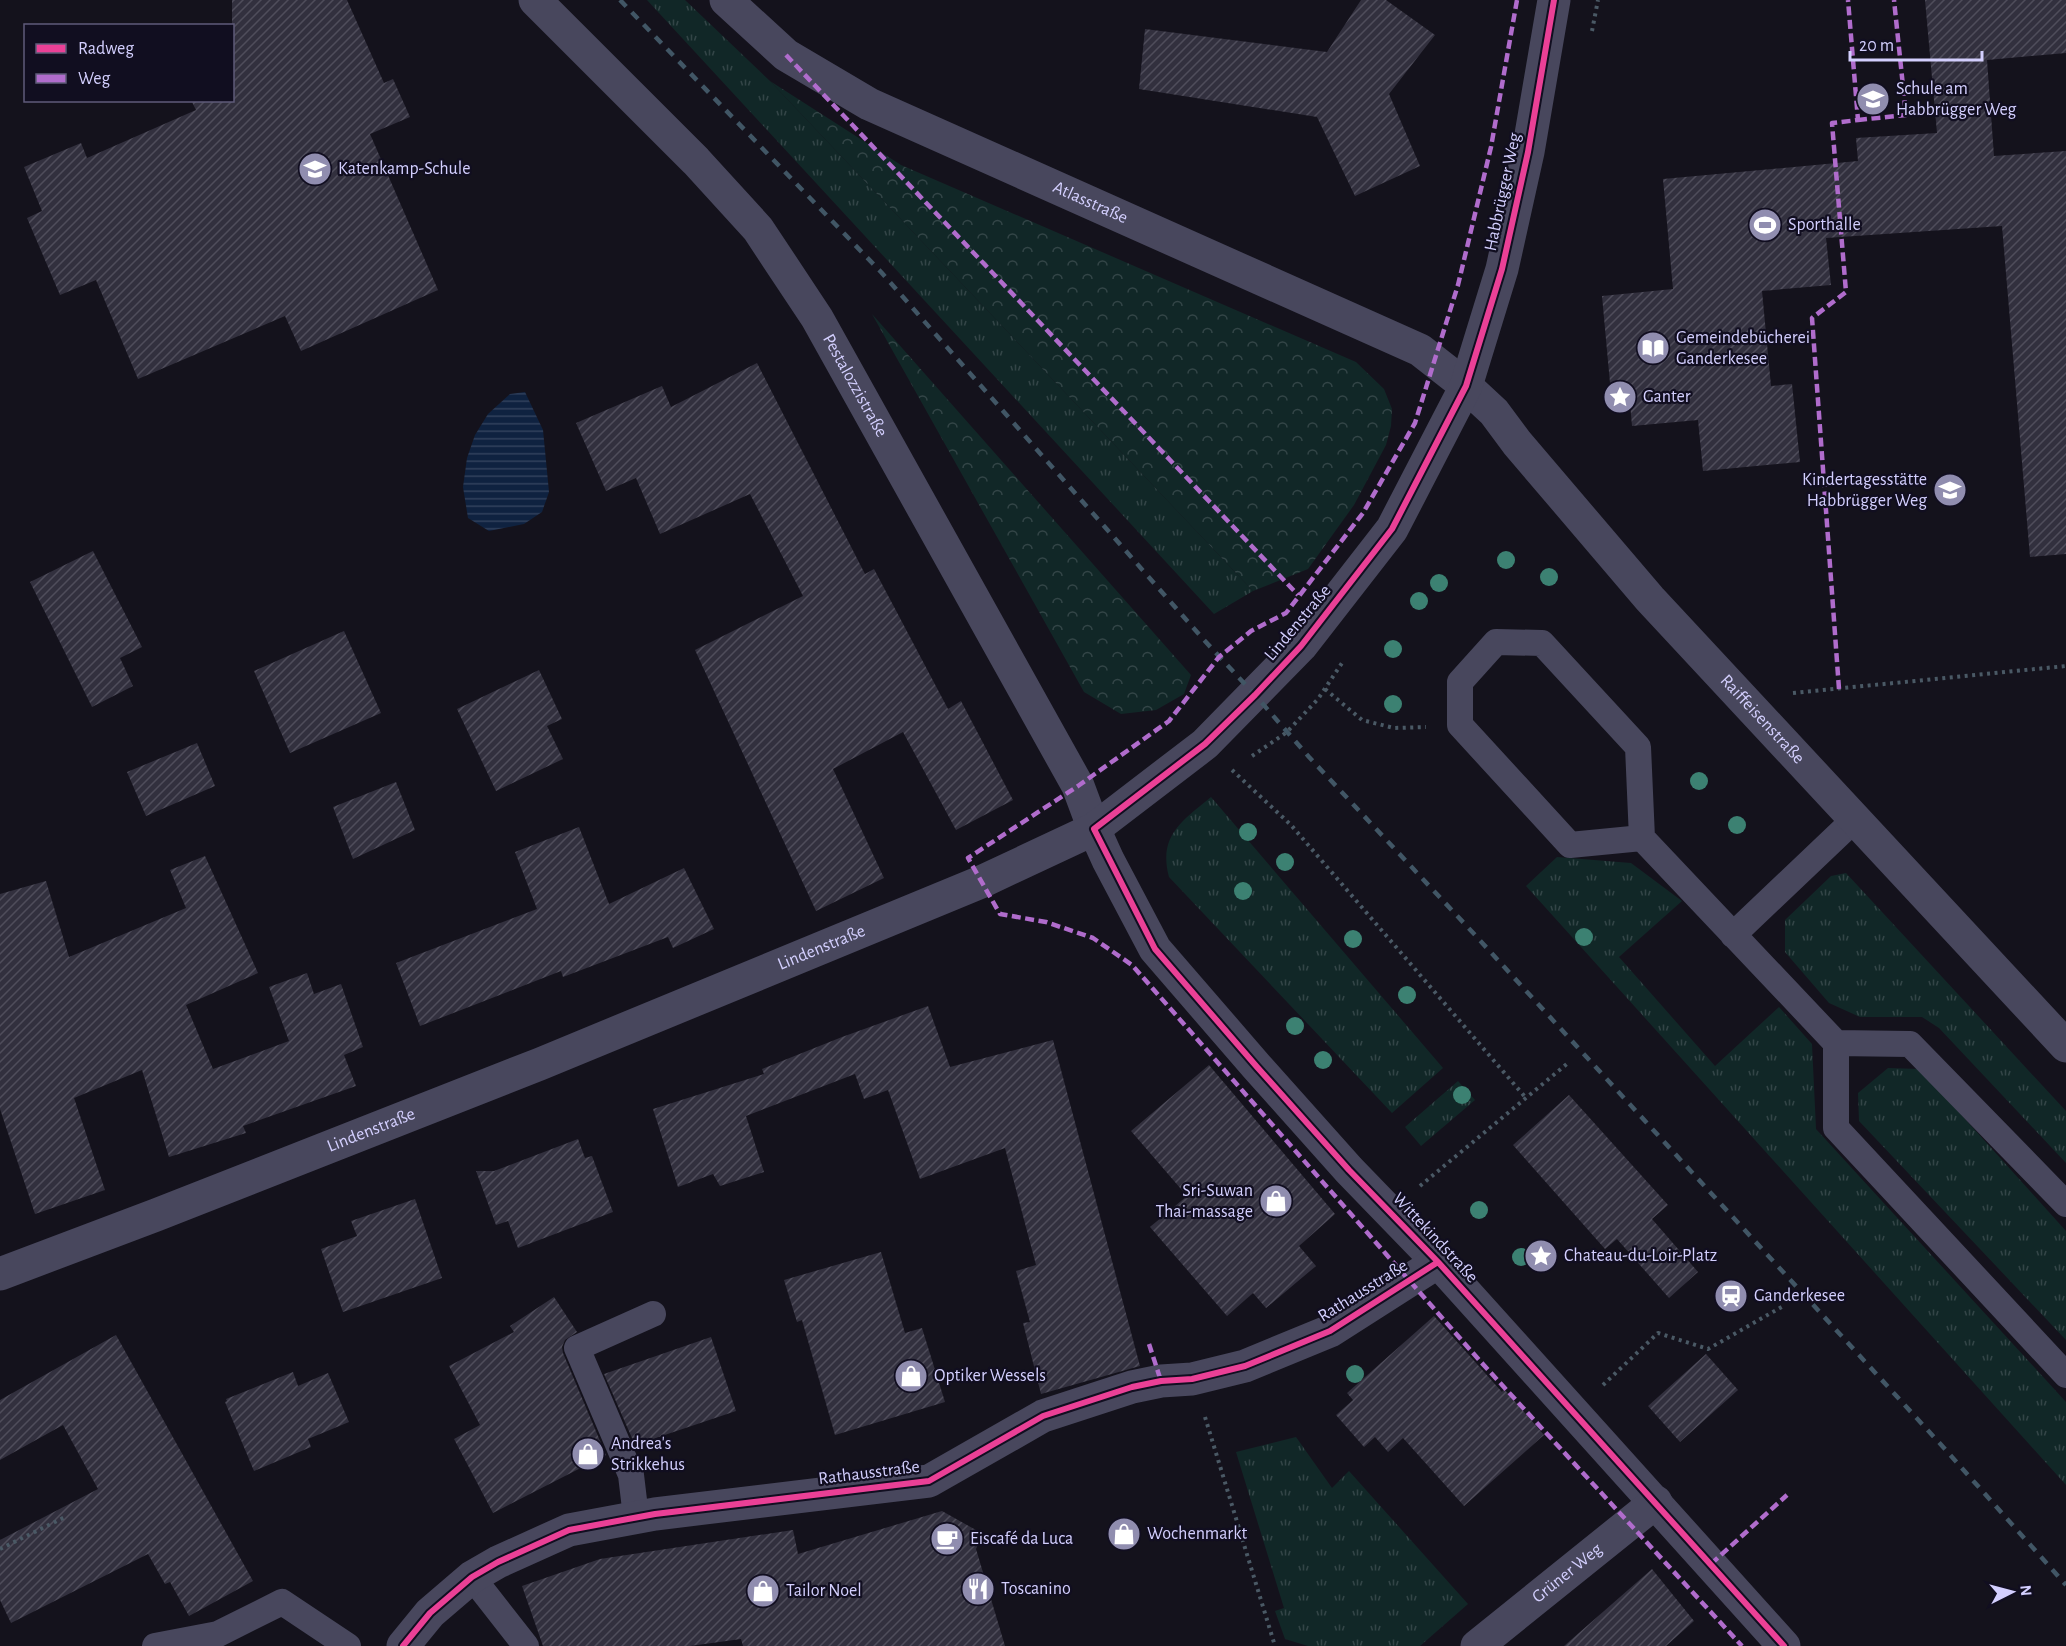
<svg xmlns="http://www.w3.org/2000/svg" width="2066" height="1646" viewBox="0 0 2066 1646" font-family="'Alegreya Sans',sans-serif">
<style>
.grass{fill:url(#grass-tufts)}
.forest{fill:url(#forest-crowns)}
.water{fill:url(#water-rules)}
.building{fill:url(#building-hatch)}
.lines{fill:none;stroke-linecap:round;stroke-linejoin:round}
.path{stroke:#4a5965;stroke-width:4;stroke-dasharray:3 4.5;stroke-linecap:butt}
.service{stroke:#48475d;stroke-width:26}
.minor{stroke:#48475d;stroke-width:33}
.tertiary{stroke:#48475d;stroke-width:33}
.rail{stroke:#415665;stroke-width:4.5;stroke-dasharray:9 8;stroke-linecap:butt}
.quiet{stroke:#b06ccc;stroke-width:4.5;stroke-dasharray:9 4.5;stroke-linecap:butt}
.cycleway-casing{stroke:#110e20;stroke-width:10}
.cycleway{stroke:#ea4096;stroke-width:6}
.tree{fill:#3c8172}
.labels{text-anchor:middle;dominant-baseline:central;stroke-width:4.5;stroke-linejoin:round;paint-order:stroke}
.poi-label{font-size:18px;fill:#d3cffe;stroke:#110e20;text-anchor:start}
.street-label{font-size:18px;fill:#d3cffe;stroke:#110e20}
</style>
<defs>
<pattern id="grass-tufts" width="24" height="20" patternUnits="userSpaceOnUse" patternTransform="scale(1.5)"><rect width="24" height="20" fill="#112727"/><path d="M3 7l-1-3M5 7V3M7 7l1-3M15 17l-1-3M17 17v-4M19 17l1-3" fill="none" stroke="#334547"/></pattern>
<pattern id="forest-crowns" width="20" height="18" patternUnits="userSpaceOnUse" patternTransform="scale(1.5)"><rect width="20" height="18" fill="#112727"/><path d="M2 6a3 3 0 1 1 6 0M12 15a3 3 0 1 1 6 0" fill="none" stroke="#334547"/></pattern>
<pattern id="water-rules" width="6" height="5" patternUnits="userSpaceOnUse" patternTransform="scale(1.5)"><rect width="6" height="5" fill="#0f2240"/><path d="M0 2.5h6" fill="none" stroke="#31415d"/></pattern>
<pattern id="building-hatch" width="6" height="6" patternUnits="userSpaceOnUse" patternTransform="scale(1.5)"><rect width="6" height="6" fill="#32303e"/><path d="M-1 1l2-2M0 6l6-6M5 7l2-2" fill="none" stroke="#4f4d5b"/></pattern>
</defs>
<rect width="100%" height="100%" fill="#14121c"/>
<path class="grass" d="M647 0H685L770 81 1253 591 1214 614Z
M1211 797 1443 1068 1392 1113 1169 877C1158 836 1182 821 1211 797Z
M1557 857 1631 863 1682 901 1619 957 1715 1066 1779 1007 1812 1044 1816 1129 2066 1402V1485L1526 886Z
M1846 873 2066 1111V1163L1939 1028 1922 1017H1860L1829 1003 1785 952V920L1831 876Z
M1888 1068 1920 1069 2066 1231V1340L1859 1121 1858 1093Z
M1458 1081 1475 1100 1421 1146 1405 1127Z
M1296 1437 1332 1488 1349 1471 1468 1604 1420 1646H1308L1285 1639 1275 1611 1284 1608 1236 1452Z"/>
<path class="forest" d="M770 81 901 165 1356 362 1384 389 1392 409 1391 426 1386 445 1354 505 1308 569 1253 591Z
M872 314 1191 675 1184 694 1156 710 1121 714 1084 692Z"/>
<path class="water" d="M525 392 543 430 549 492 542 512 524 524 489 531 468 518 463 487 467 458 475 435 488 414 510 394Z"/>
<path class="building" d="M232 0H347L384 83 393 79 410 117 370 134 438 290 301 351 285 316 138 379 96 280 60 295 27 218 42 211 24 167 81 143 87 158 196 110 191 100H232Z
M1361 0H1386L1435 35 1389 94 1420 166 1355 196 1317 117 1139 89 1145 29 1327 52Z
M1925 0H2066V53L1987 60 1994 156 2066 151V554L2030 557 2002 226 1826 238 1831 285 1762 291 1771 386 1792 384 1800 462 1703 471 1698 420 1632 426 1630 403 1612 405 1602 296 1673 289 1663 179 1858 161 1856 138 1937 133Z
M757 363 865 574 874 569 948 709 961 701 1013 800 956 830 903 732 833 769 884 878 816 911 695 650 803 596 750 494 660 534 636 478 606 491 576 423 662 386 671 407Z
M93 551 142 647 120 658 133 686 92 707 30 582Z
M344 631 381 713 290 753 254 671Z
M539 670 562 719 547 726 563 759 496 791 457 709Z
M197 743 215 786 146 816 127 772Z
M396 782 415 830 353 859 333 807Z
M579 827 609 904 684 868 714 929 673 948 668 937 563 977 561 971 420 1026 396 963 537 909 515 852Z
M205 856 258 973 186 1005 213 1069 289 1041 269 987 307 973 314 994 341 984 363 1047 344 1055 356 1086 243 1126 246 1133 169 1157 142 1070 74 1098 105 1190 35 1214 0 1109V894L46 881 69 957 186 908 170 870Z
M928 1006 950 1067 1053 1040 1140 1366 1041 1394 1023 1323 1030 1322 1016 1271 1036 1265 1005 1148 920 1179 888 1090 864 1099 855 1074 746 1116 764 1172 720 1186 713 1174 678 1187 653 1109 764 1074 762 1069 842 1037Z
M1209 1065 1335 1214 1299 1246 1316 1266 1266 1308 1253 1293 1227 1316 1150 1227 1187 1196 1131 1131Z
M1569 1095 1668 1205 1652 1219 1698 1272 1669 1298 1617 1239 1605 1249 1513 1145Z
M578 1139 585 1158 592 1156 613 1212 518 1248 508 1221 496 1225 476 1171H494Z
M415 1199 442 1278 343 1312 321 1249 357 1236 351 1221Z
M881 1252 905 1333 922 1328 945 1402 835 1435 802 1320 797 1322 784 1280Z
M554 1297 577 1332 565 1340 562 1347 563 1353 606 1455 493 1513 454 1439 480 1425 449 1366 514 1332 510 1326Z
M1434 1316 1502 1392 1504 1389 1544 1435 1464 1506 1403 1438 1388 1452 1375 1437 1364 1447 1336 1415 1353 1400 1347 1393Z
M116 1335 253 1581 189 1616 170 1582 165 1584 148 1554 11 1623 0 1600V1540L98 1489 63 1425 0 1460V1400Z
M711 1337 736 1411 635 1445 604 1374Z
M1706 1354 1738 1390 1680 1442 1648 1406Z
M293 1372 298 1386 328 1373 349 1422 308 1439 311 1447 254 1471 225 1402 227 1401 226 1399Z
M942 1511 983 1534 976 1549 1005 1646H743L741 1639 690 1646H543L522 1586 600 1559 793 1530 798 1554Z
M1652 1569 1694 1621 1666 1646H1564Z"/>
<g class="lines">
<path class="path" d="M1592 31 1598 0
M1325 689 1362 720 1394 728 1426 727
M1793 693 2066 666
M1252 756 1287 732 1318 699 1342 663
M1232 770 1291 825 1526 1098
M1420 1186 1568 1063
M1603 1385 1658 1333 1708 1349 1785 1305
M1205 1417 1275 1646
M0 1549 65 1517"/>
<path class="service" d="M1642 838 1570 845 1460 725V682L1496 642 1542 643 1638 747 1642 838 1836 1043V1128L2066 1375
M1733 935 1855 819
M1836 1043 1910 1044 2066 1204
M636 1517 631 1475 577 1348 653 1314
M472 1577 526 1646
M155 1646 218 1634 282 1602 348 1646"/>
<g class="minor">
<path id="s1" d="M535 0 696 161 758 229 817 318 1078 786 1094 829 1108 860 1155 949 1257 1067 1349 1170 1438 1262 1784 1646"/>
<path id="s2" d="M726 0 786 55 869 104 1420 350 1466 386 1494 412 1517 443 1650 599 2066 1046"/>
<path d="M403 1646 430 1613 472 1577 498 1562 569 1530 655 1514 929 1481 1043 1416 1132 1387 1161 1381 1192 1379 1245 1366 1330 1331 1438 1262"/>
<path id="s3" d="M1477 1646 1656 1502"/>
</g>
<path class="tertiary" id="s4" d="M0 1274 156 1215 540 1064 981 882 1094 829 1205 744 1301 646 1392 529 1466 386 1502 269 1528 152 1554 0"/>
<path class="rail" d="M620 0 881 272 1204 640 1255 695 1309 757 1475 935 1944 1448 2066 1585"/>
<path class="quiet" d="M1517 0 1491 147 1458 285 1415 423 1363 513 1286 613 1251 631 1219 657 1169 721 1078 786 968 858 1000 914 1046 922 1093 938 1132 965 1480 1361 1742 1646
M786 55 1298 595
M1858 120 1906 115 1894 0
M1839 689 1812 318 1846 292 1832 123 1858 120 1848 0
M1149 1344 1161 1381
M1711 1564 1787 1495"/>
<g class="cycleway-casing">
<path id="cycleway" d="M1554 0 1528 152 1502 269 1466 386 1392 529 1301 646 1255 695 1205 744 1094 829 1155 949 1257 1067 1349 1170 1438 1262 1784 1646
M403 1646 430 1613 472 1577 498 1562 569 1530 655 1514 929 1481 1043 1416 1132 1387 1161 1381 1192 1379 1245 1366 1330 1331 1438 1262"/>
</g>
<use href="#cycleway" class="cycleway"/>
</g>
<g class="tree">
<circle cx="1506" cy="560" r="9"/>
<circle cx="1549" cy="577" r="9"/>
<circle cx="1439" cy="583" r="9"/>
<circle cx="1419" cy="601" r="9"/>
<circle cx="1393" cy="649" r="9"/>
<circle cx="1393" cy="704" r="9"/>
<circle cx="1699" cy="781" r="9"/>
<circle cx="1737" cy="825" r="9"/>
<circle cx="1248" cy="832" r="9"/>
<circle cx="1285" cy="862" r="9"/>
<circle cx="1243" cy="891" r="9"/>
<circle cx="1584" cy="937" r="9"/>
<circle cx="1353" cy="939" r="9"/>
<circle cx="1407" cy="995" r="9"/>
<circle cx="1295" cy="1026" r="9"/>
<circle cx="1323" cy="1060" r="9"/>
<circle cx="1462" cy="1095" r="9"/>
<circle cx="1479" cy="1210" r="9"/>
<circle cx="1521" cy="1257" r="9"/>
<circle cx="1355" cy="1374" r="9"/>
</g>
<defs>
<g id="school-disc" transform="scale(1.725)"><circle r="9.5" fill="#908daf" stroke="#110e20"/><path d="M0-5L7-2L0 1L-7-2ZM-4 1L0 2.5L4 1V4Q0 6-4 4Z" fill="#fff"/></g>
<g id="stadium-disc" transform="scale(1.725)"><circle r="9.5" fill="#908daf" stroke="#110e20"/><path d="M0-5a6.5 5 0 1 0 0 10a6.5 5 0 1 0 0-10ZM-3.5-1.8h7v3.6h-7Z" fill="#fff"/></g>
<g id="library-disc" transform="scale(1.725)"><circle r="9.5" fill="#908daf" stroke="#110e20"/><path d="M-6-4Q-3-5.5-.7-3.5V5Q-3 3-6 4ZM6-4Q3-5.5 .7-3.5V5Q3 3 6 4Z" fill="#fff"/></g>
<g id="sight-disc" transform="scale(1.725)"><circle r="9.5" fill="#908daf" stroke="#110e20"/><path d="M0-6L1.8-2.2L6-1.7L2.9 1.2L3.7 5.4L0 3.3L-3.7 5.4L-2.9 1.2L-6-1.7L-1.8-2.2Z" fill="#fff"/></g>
<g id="shop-disc" transform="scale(1.725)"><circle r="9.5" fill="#908daf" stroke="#110e20"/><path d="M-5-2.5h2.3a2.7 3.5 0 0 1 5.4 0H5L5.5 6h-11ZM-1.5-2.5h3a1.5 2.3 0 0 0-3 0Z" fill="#fff"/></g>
<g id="station-disc" transform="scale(1.725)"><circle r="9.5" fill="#908daf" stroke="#110e20"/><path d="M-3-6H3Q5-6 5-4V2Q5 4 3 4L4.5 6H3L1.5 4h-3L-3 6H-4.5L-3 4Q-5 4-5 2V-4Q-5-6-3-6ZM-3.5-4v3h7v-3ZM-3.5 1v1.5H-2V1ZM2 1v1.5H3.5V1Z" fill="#fff"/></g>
<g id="cafe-disc" transform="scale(1.725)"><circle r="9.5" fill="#908daf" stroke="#110e20"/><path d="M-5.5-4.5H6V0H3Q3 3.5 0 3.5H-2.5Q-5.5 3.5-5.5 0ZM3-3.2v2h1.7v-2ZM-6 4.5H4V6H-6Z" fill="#fff"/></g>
<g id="restaurant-disc" transform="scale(1.725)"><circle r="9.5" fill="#908daf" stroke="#110e20"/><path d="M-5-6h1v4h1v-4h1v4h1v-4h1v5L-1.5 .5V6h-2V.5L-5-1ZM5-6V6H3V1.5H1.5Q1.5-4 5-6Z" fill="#fff"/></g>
</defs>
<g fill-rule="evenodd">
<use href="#school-disc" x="1873" y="99"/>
<use href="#school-disc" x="315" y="169"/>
<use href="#stadium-disc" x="1765" y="225"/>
<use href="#library-disc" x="1653" y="348"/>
<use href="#sight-disc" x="1620" y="397"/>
<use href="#school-disc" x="1950" y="490"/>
<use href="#shop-disc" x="1276" y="1201"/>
<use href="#sight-disc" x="1541" y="1256"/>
<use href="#station-disc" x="1731" y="1296"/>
<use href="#shop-disc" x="911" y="1376"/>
<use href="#shop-disc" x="588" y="1454"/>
<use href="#shop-disc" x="1124" y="1534"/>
<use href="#cafe-disc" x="947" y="1539"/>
<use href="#restaurant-disc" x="978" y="1589"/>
<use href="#shop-disc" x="763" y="1591"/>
</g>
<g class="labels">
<g class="poi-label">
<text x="1896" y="89">Schule am<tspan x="1896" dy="21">Habbrügger Weg</tspan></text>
<text x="338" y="169">Katenkamp-Schule</text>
<text x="1788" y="225">Sporthalle</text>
<text x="1676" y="338">Gemeindebücherei<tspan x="1676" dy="21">Ganderkesee</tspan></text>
<text x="1643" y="397">Ganter</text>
<text x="1927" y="480" text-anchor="end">Kindertagesstätte<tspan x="1927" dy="21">Habbrügger Weg</tspan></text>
<text x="1253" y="1191" text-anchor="end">Sri-Suwan<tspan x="1253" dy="21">Thai-massage</tspan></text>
<text x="1564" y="1256">Chateau-du-Loir-Platz</text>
<text x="1754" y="1296">Ganderkesee</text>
<text x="934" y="1376">Optiker Wessels</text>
<text x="611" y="1444">Andrea's<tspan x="611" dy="21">Strikkehus</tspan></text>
<text x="1147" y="1534">Wochenmarkt</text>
<text x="970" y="1539">Eiscafé da Luca</text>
<text x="1001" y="1589">Toscanino</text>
<text x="786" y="1591">Tailor Noel</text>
</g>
<g class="street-label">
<text transform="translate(1503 192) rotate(-78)">Habbrügger Weg</text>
<text stroke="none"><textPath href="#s2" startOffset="420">Atlasstraße</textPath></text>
<text stroke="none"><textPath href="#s1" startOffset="504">Pestalozzistraße</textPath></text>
<text transform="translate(1298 623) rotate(-50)">Lindenstraße</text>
<text stroke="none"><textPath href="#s2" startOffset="1286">Raiffeisenstraße</textPath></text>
<text stroke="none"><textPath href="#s4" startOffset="884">Lindenstraße</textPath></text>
<text stroke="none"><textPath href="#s4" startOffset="398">Lindenstraße</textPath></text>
<text transform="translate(1435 1238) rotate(47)">Wittekindstraße</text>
<text transform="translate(1363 1291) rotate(-32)">Rathausstraße</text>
<text transform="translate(869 1473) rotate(-7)">Rathausstraße</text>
<text stroke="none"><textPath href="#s3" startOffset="116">Grüner Weg</textPath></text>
</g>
</g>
<rect x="24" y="24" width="210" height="78" fill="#110e20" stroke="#5f5b79" stroke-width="1.5"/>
<rect x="36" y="44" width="30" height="9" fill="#ea4096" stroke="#5f5b79" stroke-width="1.5"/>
<text x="78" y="54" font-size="18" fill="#d3cffe">Radweg</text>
<rect x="36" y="74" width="30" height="9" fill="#b06ccc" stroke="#5f5b79" stroke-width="1.5"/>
<text x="78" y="84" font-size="18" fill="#d3cffe">Weg</text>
<g transform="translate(2012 1592) rotate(84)" stroke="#110e20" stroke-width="4.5" paint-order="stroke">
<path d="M0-4.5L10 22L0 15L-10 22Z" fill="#d3cffe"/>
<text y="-9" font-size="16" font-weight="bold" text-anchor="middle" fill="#d3cffe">N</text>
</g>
<path d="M1850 51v9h132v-9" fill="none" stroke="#d3cffe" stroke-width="3"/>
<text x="1859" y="51" font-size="18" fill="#d3cffe" stroke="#110e20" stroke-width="4.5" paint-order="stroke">20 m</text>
</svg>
